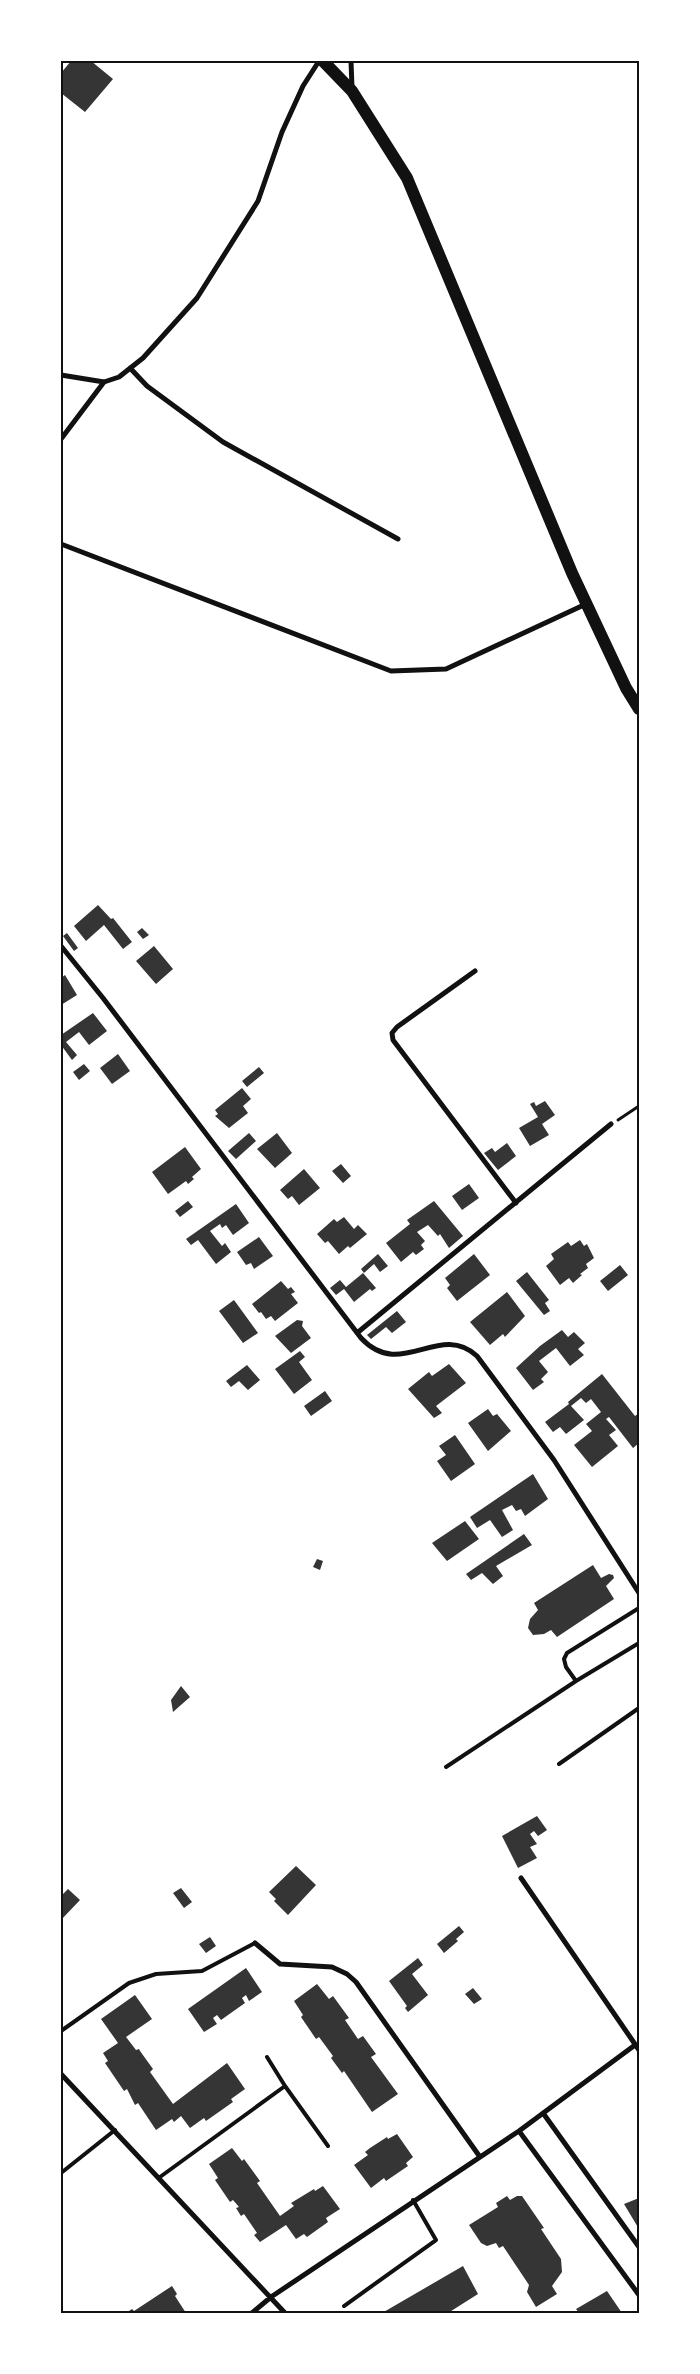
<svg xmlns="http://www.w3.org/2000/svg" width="700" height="2374" viewBox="0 0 700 2374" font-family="'DejaVu Sans',sans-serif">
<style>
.building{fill:#353535}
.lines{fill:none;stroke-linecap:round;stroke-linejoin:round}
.path{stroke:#111;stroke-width:3}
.service{stroke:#111;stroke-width:4}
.minor{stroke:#111;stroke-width:5}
.primary{stroke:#111;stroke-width:12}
.neatline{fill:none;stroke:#111;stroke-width:2}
</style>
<rect width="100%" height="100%" fill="#fff"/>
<path class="building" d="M71 61H91L113 79 85 112 61 93V73Z
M98 905 111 919 113 918 132 942 123 949 104 925 86 941 74 926Z
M142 928 149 935 143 939 137 932Z
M67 933 78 948 74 951 63 936Z
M154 946 173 969 156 984 136 961Z
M65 975 77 995 61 1005V978Z
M93 1013 107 1031 89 1045 79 1032 66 1042 77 1055 72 1060 61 1045V1035Z
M118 1054 130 1071 112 1084 100 1068Z
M84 1064 90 1071 79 1080 73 1072Z
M259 1067 264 1073 247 1087 242 1081Z
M242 1088 251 1099 243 1106 248 1113 229 1128 215 1116 218 1114 215 1110Z
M545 1101 555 1115 542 1124 549 1135 530 1146 519 1128 538 1117 530 1104 534 1102 536 1106Z
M249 1133 256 1141 236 1159 228 1151Z
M277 1133 292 1153 275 1168 257 1149Z
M507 1143 516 1156 498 1170 484 1153 492 1148 495 1152Z
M185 1147 201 1169 192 1177 194 1179 188 1184 186 1181 168 1194 152 1172Z
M341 1164 351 1176 343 1183 332 1171Z
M304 1169 320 1188 299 1205 292 1196 288 1199 280 1190Z
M469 1184 479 1198 462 1210 452 1196Z
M188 1201 193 1207 180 1217 175 1211Z
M434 1201 463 1236 449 1248 440 1234 438 1236 428 1225 417 1232 425 1241 421 1245 424 1249 416 1255 413 1252 401 1262 386 1243 410 1224 407 1220Z
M236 1204 249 1223 233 1235 226 1225 222 1228 220 1224 210 1231 222 1246 225 1243 231 1252 216 1264 198 1240 191 1245 186 1239Z
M344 1217 354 1229 358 1225 367 1234 350 1248 348 1246 339 1254 328 1241 325 1243 317 1234 334 1219 337 1222Z
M259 1237 273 1256 254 1269 251 1263 246 1265 237 1252Z
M580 1240 584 1246 587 1244 594 1258 586 1264 588 1268 580 1274 582 1275 573 1283 569 1278 560 1285 546 1266 554 1259 551 1254 568 1242 571 1246Z
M378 1254 388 1266 380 1272 374 1264 364 1273 361 1269Z
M474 1254 490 1275 457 1301 447 1288 450 1285 445 1278Z
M620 1265 628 1275 608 1291 600 1281Z
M527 1272 549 1300 545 1303 550 1311 544 1315 516 1281Z
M363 1273 376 1288 372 1291 370 1289 354 1302 344 1289 336 1295 330 1288 340 1280 346 1287Z
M281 1281 288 1289 291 1287 295 1292 291 1294 298 1303 275 1321 271 1316 266 1319 261 1312 259 1313 252 1304Z
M507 1292 525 1316 505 1337 503 1334 490 1345 470 1322Z
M234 1300 258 1333 243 1343 219 1311Z
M397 1311 406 1322 392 1333 386 1327 371 1339 367 1335Z
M297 1320 303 1321 302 1326 311 1338 291 1353 275 1336Z
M562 1330 568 1337 574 1332 585 1343 578 1349 584 1355 570 1366 556 1348 539 1361 548 1372 541 1379 544 1382 533 1390 516 1368 540 1346Z
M300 1351 305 1357 299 1362 312 1380 294 1394 275 1369Z
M449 1364 466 1383 436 1406 442 1413 434 1418 408 1389 429 1372 432 1376Z
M247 1365 260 1380 248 1390 239 1381 231 1387 226 1381Z
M602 1374 635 1416 639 1413V1443L633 1448 609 1417 606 1419 616 1430 609 1435 618 1446 592 1467 574 1445 592 1431 586 1424 601 1412 591 1399 586 1403 581 1398 571 1406 584 1420 566 1434 560 1427 553 1432 545 1422 569 1404 568 1402Z
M325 1391 332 1401 311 1416 304 1406Z
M488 1409 493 1416 497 1414 511 1431 488 1451 468 1423Z
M455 1435 475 1464 451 1481 437 1461 446 1455 439 1446Z
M533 1474 548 1499 525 1516 521 1509 516 1511 512 1505 502 1510 513 1530 502 1537 490 1520 477 1528 470 1517Z
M465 1521 479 1539 447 1561 432 1543Z
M524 1534 532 1545 496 1566 503 1576 493 1584 482 1573 471 1580 466 1574Z
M317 1559 323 1561 320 1570 313 1567Z
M593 1565 601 1578 609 1574 613 1575 614 1578 606 1586 614 1599 557 1637 551 1630 544 1634 533 1635 528 1628 530 1619 538 1610 534 1603Z
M181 1686 190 1697 173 1712 171 1700Z
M537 1816 547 1830 538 1836 534 1831 530 1834 537 1844 530 1847 537 1858 518 1868 502 1836Z
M296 1866 316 1885 288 1915 274 1901 276 1899 269 1892Z
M181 1888 192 1902 184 1908 173 1893Z
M68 1889 80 1900 61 1920V1896Z
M459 1926 464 1932 456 1939 458 1941 444 1953 437 1944Z
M210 1937 216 1946 206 1953 199 1944Z
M418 1958 423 1965 412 1974 428 1995 408 2012 405 2008 407 2006 389 1981Z
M246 1968 262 1992 249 2001 246 1995 242 1998 245 2003 221 2020 217 2015 213 2018 217 2024 204 2032 188 2009Z
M317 1984 329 1999 333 1996 349 2018 345 2020 358 2039 363 2036 376 2054 371 2057 398 2094 372 2112 344 2071 342 2073 331 2058 333 2056 319 2037 316 2039 301 2017 303 2015 294 2001Z
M473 1988 482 1999 474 2004 465 1994Z
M135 1995 152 2019 126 2037 136 2050 139 2049 140 2051 153 2069 150 2072 173 2104 227 2063 245 2089 231 2099 233 2102 206 2121 204 2118 190 2128 181 2116 174 2122 172 2119 156 2130 138 2103 135 2105 127 2089 124 2091 105 2063 108 2061 103 2053 118 2043 101 2019Z
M397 2134 413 2157 406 2163 408 2166 386 2181 384 2178 371 2188 354 2165 368 2155 365 2152 370 2148 387 2137 388 2139Z
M232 2148 242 2161 244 2159 260 2181 257 2183 280 2216 294 2206 291 2203 314 2189 315 2191 323 2186 340 2209 326 2218 328 2222 307 2237 304 2234 296 2239 286 2225 260 2242 254 2235 257 2233 244 2214 241 2216 236 2208 239 2207 233 2200 230 2202 215 2180 218 2178 209 2164Z
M507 2196 510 2200 517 2196H522L544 2228 541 2229 561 2259 562 2272 552 2286 557 2294 536 2307 527 2292 529 2285 503 2246 499 2248 496 2243 487 2246 481 2243 469 2225 498 2207 496 2203Z
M639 2198V2229L624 2204Z
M463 2266 478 2294 448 2313H382Z
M172 2286 177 2294 175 2296 186 2313H126L132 2309 134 2311Z
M607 2291 622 2313H579L576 2309Z"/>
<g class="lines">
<path class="path" d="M618 1120 639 1106"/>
<path class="service" d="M576 1681 639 1643
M559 1764 639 1708
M446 1767 576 1681 566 1667 564 1659 567 1653 639 1608
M61 2031 129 1983 156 1974 202 1971 255 1943
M267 2057 285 2086
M61 2173 115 2130
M160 2177 285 2086 328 2146
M344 2306 436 2240 413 2200
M61 2312 62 2313"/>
<path class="minor" d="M351 61 352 88
M130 368 147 386 223 442 398 539
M61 375 104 382 119 377 143 358 197 298 258 201 282 132 303 86 319 61
M61 439 104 382
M61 544 391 671 446 669 586 604
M61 946 103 998 361 1338C401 1381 439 1321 477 1356L554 1460 639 1593
M475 971 397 1027 392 1033 393 1040 516 1203
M357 1333 611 1124
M521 1878 639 2050
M255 1943 280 1964 332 1967 347 1974 356 1982 480 2157
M61 2074 285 2313
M543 2113 639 2247
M519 2131 639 2295
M252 2313 271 2297 519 2131 635 2045"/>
<path class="primary" d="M323 61 352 91 407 178 572 573 626 688 639 709"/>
</g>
<rect width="700" height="2374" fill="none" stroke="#ffffff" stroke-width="125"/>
<rect x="62" y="62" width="576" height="2250" class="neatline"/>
</svg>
